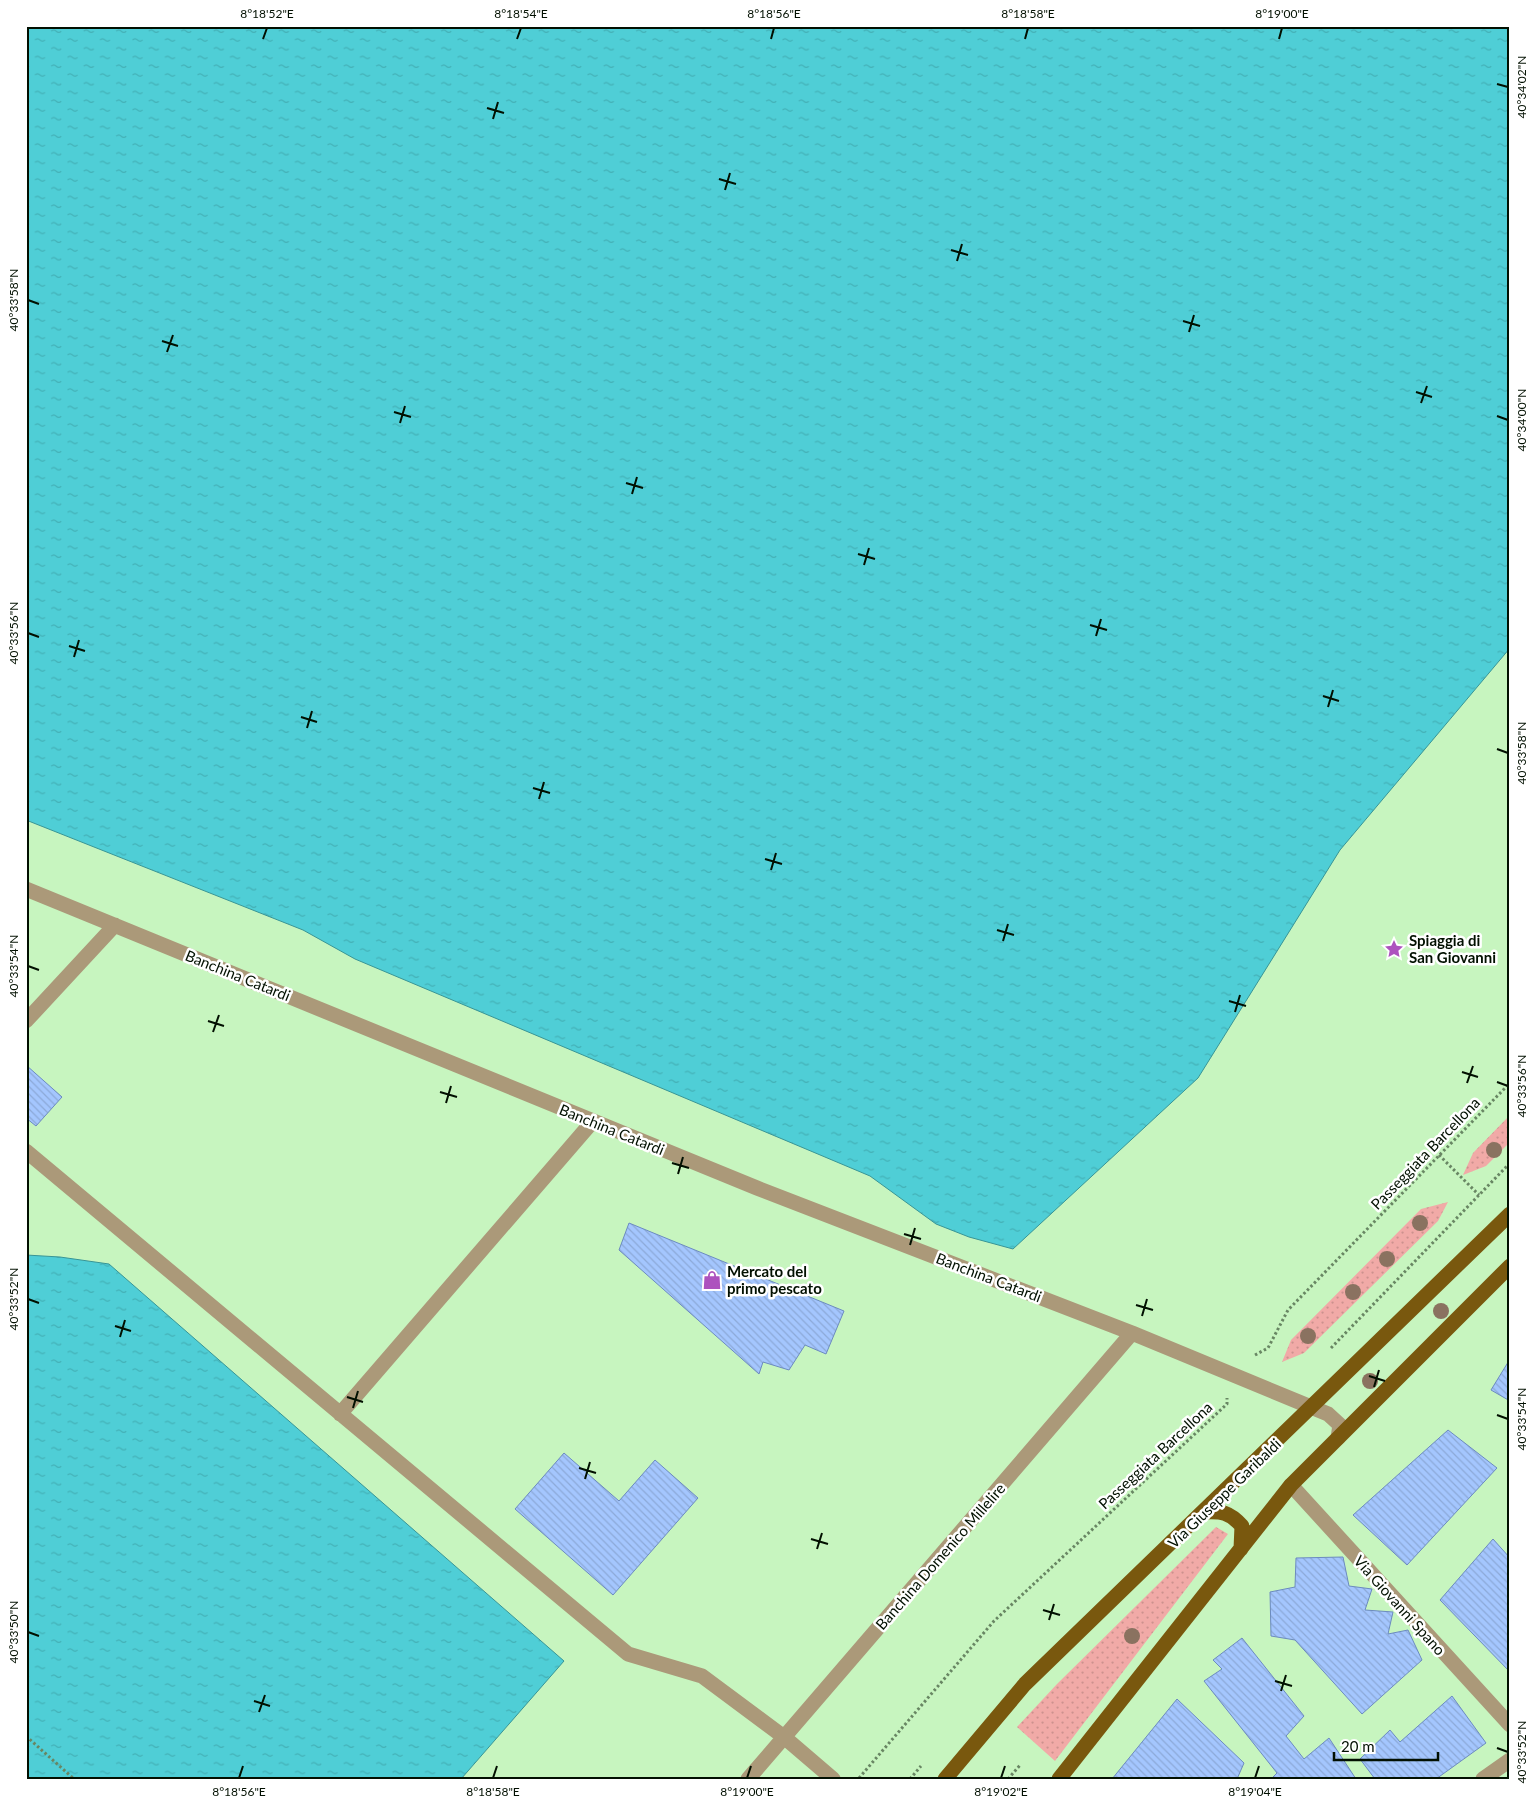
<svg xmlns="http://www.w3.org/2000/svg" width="1536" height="1805" viewBox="0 0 1536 1805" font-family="Lato,sans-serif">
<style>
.grass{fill:url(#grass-dots)}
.water{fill:url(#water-ripples);stroke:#389596}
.building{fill:url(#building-back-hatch);stroke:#6c8bbf}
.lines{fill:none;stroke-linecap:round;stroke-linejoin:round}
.path{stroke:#688663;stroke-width:3;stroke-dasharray:2.5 2.5;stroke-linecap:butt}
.service{stroke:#ab9979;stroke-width:15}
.minor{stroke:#ab9979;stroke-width:15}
.primary{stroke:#79580e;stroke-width:15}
.tree{fill:#8a7260}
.ticks{fill:none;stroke:#021001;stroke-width:2}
.labels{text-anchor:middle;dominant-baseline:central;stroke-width:5;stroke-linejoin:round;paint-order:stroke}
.poi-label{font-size:15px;font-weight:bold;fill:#021001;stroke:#fff;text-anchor:start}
.street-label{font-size:15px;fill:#021001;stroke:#fff}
.neatline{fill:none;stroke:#021001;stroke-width:2}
.ticks-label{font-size:12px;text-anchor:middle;fill:#021001}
</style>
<defs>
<pattern id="grass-dots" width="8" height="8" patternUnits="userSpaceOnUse" patternTransform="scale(1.25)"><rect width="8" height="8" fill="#f1aaa7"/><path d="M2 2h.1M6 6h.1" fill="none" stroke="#cd918e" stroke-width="1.8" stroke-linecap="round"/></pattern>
<pattern id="water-ripples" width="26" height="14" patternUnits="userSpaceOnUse" patternTransform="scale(1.25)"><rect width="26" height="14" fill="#4fced6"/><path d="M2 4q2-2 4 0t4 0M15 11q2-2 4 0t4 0" fill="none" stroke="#43b0b6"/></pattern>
<pattern id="building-back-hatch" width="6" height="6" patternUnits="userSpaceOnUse" patternTransform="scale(1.25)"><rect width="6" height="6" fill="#a4c6fe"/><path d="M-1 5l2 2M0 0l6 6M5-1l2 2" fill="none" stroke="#8ca9d8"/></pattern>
</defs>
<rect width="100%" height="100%" fill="#c7f5bf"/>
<path class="grass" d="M1510 1115V1142L1486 1166 1463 1175 1473 1153Z
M1448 1202 1438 1221 1304 1353 1282 1362 1291 1340 1421 1209Z
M1216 1527 1228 1534 1055 1761 1017 1727 1057 1684Z"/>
<path class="water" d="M26 26H1510V648L1340 850 1198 1078 1013 1249 969 1237 936 1224 870 1176 355 959 303 930 26 820Z
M26 1255 60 1257 109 1264 564 1661 461 1779H26Z"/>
<path class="building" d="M26 1065 62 1097 36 1126 26 1118Z
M629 1223 844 1311 826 1354 805 1345 789 1370 763 1362 759 1374 619 1250Z
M1510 1359V1401L1491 1390Z
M1448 1430 1497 1468 1407 1565 1353 1515Z
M564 1453 619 1501 655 1460 698 1498 613 1595 515 1509Z
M1493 1539 1510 1558V1672L1440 1600Z
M1343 1557 1349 1586 1372 1589 1365 1610 1393 1612 1388 1634 1408 1630 1422 1660 1362 1714 1295 1640 1271 1636 1270 1592 1295 1587 1296 1558Z
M1242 1638 1304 1716 1286 1736 1304 1759 1329 1738 1356 1779H1271L1277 1773 1204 1681 1222 1669 1213 1660Z
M1452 1696 1486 1743 1436 1779H1375L1360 1759 1390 1730 1400 1742Z
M1177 1699 1244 1763 1237 1779H1112Z"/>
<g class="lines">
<path class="path" d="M1439 1155 1479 1195
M1331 1348 1510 1163
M1255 1355 1268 1348 1288 1310 1510 1083
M26 1736 74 1779
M859 1778 994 1621 1227 1404V1398
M910 1779 921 1766
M1008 1779 1021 1764"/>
<path class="service" d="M26 889 757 1188 1132 1333 1328 1414 1340 1425 1338 1438
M26 1021 115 925
M26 1151 628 1654 702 1676 784 1737 833 1779
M340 1414 593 1121
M748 1779 1132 1333"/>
<path class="minor" d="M1291 1485 1510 1725
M1483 1779 1510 1760"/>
<path class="primary" d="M1204 1512C1222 1511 1229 1512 1242 1526L1241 1549
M945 1779 1025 1684 1510 1214
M1059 1779 1291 1485 1510 1266"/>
</g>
<g class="tree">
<circle cx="1494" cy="1150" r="8"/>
<circle cx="1420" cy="1223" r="8"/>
<circle cx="1387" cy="1259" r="8"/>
<circle cx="1353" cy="1292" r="8"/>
<circle cx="1441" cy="1311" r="8"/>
<circle cx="1308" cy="1336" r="8"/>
<circle cx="1370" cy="1381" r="8"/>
<circle cx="1132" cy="1636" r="8"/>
</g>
<path class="ticks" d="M263 39 267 28M517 39 521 28M771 39 774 28M1025 39 1028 28M1279 39 1282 28M1497 84 1508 87M487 108 504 113M493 119 498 102M719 179 736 184M725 190 730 173M951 250 968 255M957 261 962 244M28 300 39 304M1183 321 1200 326M1189 332 1194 315M162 341 178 346M167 352 173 335M1416 392 1432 397M1421 403 1427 386M394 412 411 417M1497 416 1508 420M400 423 405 406M626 483 643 488M632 494 637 477M858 554 875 559M864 565 869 548M1090 625 1107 630M28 633 39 637M1096 636 1101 619M69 646 85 651M74 657 79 640M1323 696 1339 701M1328 707 1333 690M301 717 317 722M307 728 312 711M1497 749 1508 753M533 788 550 793M539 799 544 782M765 859 782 864M771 870 776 853M997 930 1014 935M1003 941 1008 924M28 966 39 970M1229 1001 1246 1006M1235 1012 1240 995M208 1021 224 1026M213 1032 219 1015M1462 1072 1478 1077M1497 1082 1508 1086M1467 1083 1473 1066M440 1092 457 1097M446 1103 451 1086M672 1163 689 1168M678 1174 683 1157M904 1234 921 1239M910 1245 915 1228M28 1299 39 1303M1136 1305 1153 1310M1142 1316 1147 1299M115 1326 131 1331M120 1337 125 1320M1369 1376 1385 1381M1374 1387 1379 1370M347 1397 363 1402M353 1408 358 1391M1497 1415 1508 1419M579 1468 596 1473M585 1479 590 1462M811 1539 828 1544M817 1549 822 1533M1043 1610 1060 1615M1049 1620 1054 1604M28 1632 39 1636M1275 1681 1292 1686M1281 1691 1286 1675M254 1701 270 1706M259 1712 265 1695M1497 1748 1508 1752M239 1778 243 1766M493 1778 497 1766M747 1778 751 1766M1001 1778 1005 1766M1255 1778 1259 1766"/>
<defs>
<g id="sight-bare" transform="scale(1.5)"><path d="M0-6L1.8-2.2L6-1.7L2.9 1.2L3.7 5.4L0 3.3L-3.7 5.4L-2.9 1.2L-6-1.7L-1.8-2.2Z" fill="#ad52be" stroke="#fff" stroke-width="2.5" paint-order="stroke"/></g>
<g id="shop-bare" transform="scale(1.5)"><path d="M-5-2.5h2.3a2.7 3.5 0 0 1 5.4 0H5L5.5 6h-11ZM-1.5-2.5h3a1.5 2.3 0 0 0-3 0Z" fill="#ad52be" stroke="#fff" stroke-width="2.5" paint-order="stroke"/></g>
</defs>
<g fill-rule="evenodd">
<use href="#sight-bare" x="1394" y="949"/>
<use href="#shop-bare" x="712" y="1280"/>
</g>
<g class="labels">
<g class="poi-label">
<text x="1409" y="940">Spiaggia di<tspan x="1409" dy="17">San Giovanni</tspan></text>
<text x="727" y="1271">Mercato del<tspan x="727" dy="17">primo pescato</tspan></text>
</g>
<g class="street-label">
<text transform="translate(238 975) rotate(22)">Banchina Catardi</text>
<text transform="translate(612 1129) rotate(22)">Banchina Catardi</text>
<text transform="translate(1425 1153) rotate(-46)">Passeggiata Barcellona</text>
<text transform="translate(989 1277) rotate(21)">Banchina Catardi</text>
<text transform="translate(1155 1455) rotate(-43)">Passeggiata Barcellona</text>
<text transform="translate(1224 1493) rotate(-44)">Via Giuseppe Garibaldi</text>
<text transform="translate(940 1556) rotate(-49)">Banchina Domenico Millelire</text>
<text transform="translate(1400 1605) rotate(48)">Via Giovanni Spano</text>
</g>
</g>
<rect width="1536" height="1805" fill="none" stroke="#ffffff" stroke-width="55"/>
<path d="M1334 1752v8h104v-8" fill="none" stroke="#021001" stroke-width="2.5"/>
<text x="1341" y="1752" font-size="15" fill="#021001" stroke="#ffffff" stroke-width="4" paint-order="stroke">20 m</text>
<rect x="28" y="28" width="1480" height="1750" class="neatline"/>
<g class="ticks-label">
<text x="267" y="18">8°18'52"E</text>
<text x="521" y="18">8°18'54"E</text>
<text x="774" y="18">8°18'56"E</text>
<text x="1028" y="18">8°18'58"E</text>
<text x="1282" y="18">8°19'00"E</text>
<text transform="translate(1522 87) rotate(-90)" y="4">40°34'02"N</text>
<text transform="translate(14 300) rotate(-90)" y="4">40°33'58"N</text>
<text transform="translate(1522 420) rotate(-90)" y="4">40°34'00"N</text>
<text transform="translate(14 633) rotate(-90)" y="4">40°33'56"N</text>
<text transform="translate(1522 753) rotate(-90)" y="4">40°33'58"N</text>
<text transform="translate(14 966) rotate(-90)" y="4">40°33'54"N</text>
<text transform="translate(1522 1086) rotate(-90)" y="4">40°33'56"N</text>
<text transform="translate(14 1299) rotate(-90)" y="4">40°33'52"N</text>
<text transform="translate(1522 1419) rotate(-90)" y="4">40°33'54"N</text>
<text transform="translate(14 1632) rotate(-90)" y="4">40°33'50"N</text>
<text transform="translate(1522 1752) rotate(-90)" y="4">40°33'52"N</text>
<text x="239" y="1796">8°18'56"E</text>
<text x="493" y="1796">8°18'58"E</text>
<text x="747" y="1796">8°19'00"E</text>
<text x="1001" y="1796">8°19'02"E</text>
<text x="1255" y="1796">8°19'04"E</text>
</g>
</svg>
